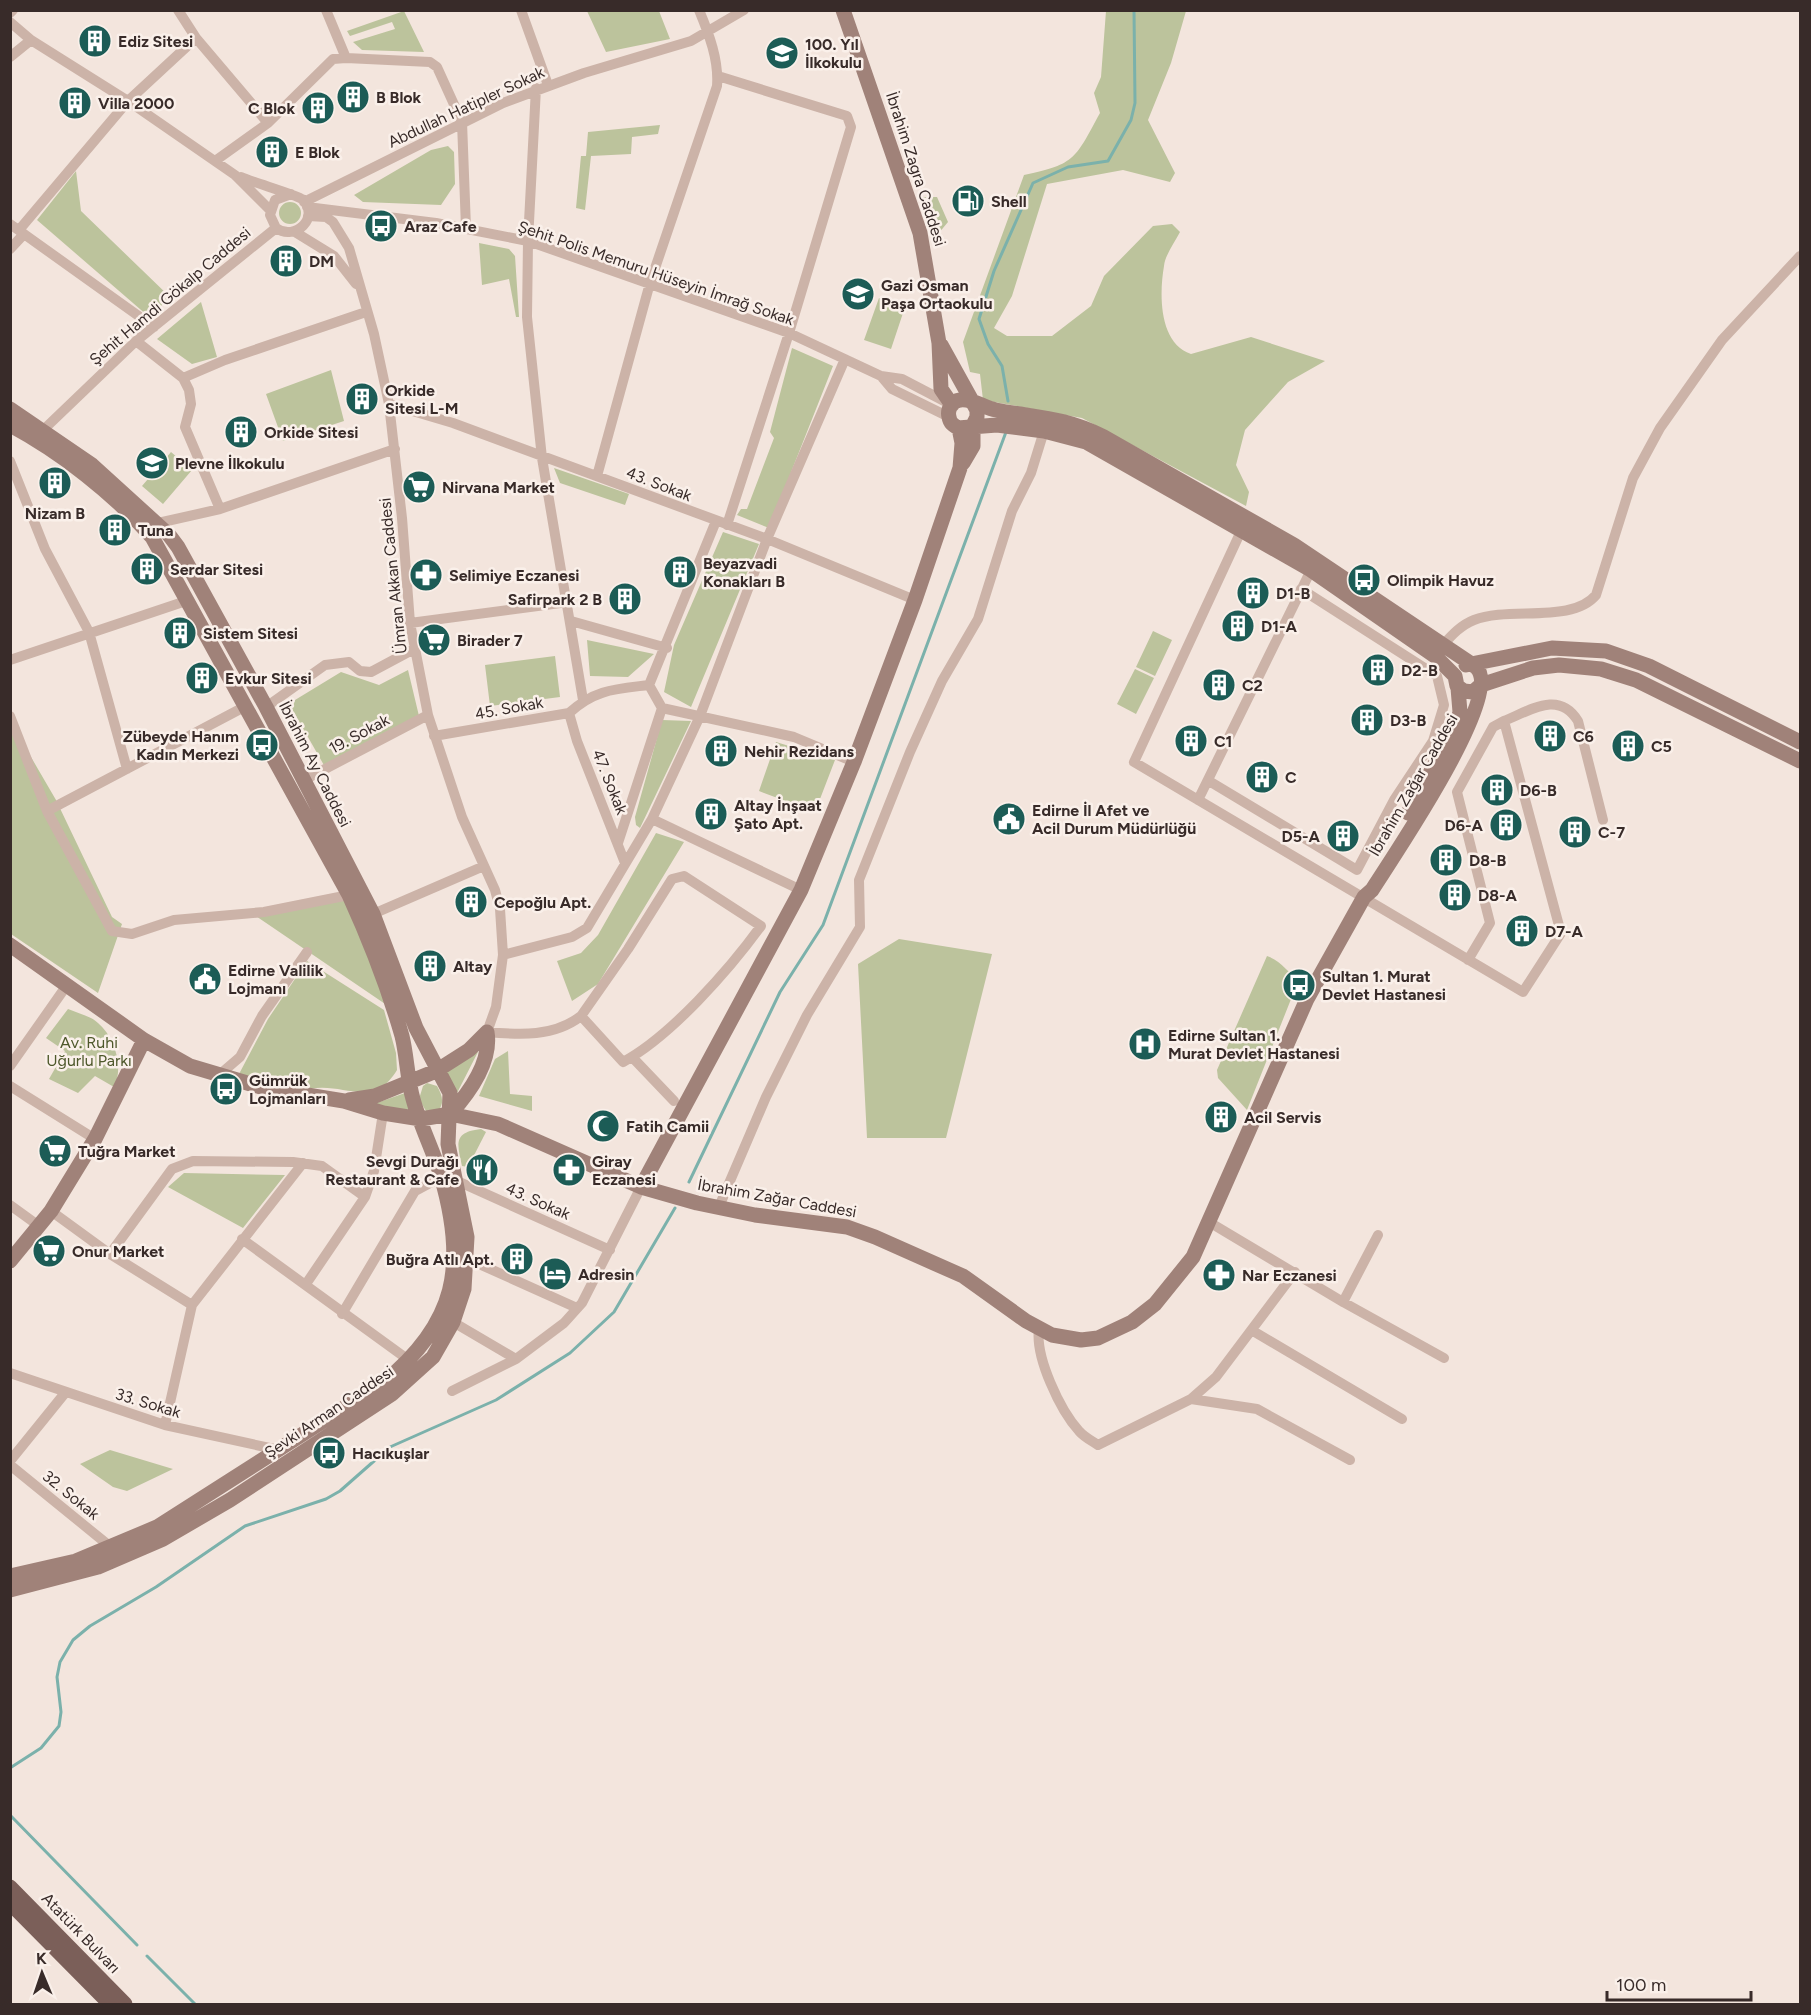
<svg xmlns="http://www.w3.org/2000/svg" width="1811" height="2015" viewBox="0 0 1811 2015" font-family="Figtree,sans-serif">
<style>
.green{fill:#bcc39c}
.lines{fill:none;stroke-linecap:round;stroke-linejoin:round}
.stream{stroke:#7bb1ab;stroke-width:3}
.street{stroke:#ccb3a8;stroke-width:10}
.secondary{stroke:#a08279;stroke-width:15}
.primary{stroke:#7b5f59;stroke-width:15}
.labels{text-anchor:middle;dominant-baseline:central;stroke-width:5;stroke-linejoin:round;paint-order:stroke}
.poi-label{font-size:16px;font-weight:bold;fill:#382b29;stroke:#faf0ea;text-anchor:start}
.street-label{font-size:16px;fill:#382b29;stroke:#faf0ea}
.park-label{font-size:16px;fill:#4e582b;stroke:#faf0ea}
</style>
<rect width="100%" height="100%" fill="#f3e5dd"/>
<path class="green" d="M404 11 424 52 362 50 353 42 395 29 392 22 350 36 347 31Z
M587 11H659L670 39 606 52Z
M1106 11H1186L1171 63 1148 120 1175 173 1170 182 1123 170 1047 184 1012 296 994 328 1007 336H1052L1091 306 1104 276 1153 226 1172 224 1180 232C1175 242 1165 255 1164 266 1159 295 1159 343 1191 354L1251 337 1325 361 1288 382 1245 430 1236 465 1249 492 1246 506 1082 418 983 400 980 374 970 372 963 342 1024 175C1077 164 1075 158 1100 113L1094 93 1101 77Z
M660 125 658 134 632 137 631 154 591 156 585 210 576 208 581 156H586L588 132Z
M448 146 454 152 455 184 441 205 363 202 354 195 431 150Z
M76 171 81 211 171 298 148 316 37 220Z
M919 197H937L948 222 933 240Z
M279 213a11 11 0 1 1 22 0a11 11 0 1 1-22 0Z
M479 243 509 249 515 256 519 317H516L509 279 482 285Z
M879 298 905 307 891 349 864 340Z
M201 302 217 357 192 364 157 339Z
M792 348 833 366 769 528 737 515 741 509H747L774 438 770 432Z
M331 370 344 421 283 441 266 394Z
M171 452 192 470 163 504 142 486Z
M554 468 629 494 625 505 560 483Z
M723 532 759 544 691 707 664 692 674 645Z
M1153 631 1172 640 1155 676 1136 667Z
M587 640 654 654 628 677 590 676Z
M555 656 560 697 490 706 485 665Z
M1135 669 1154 678 1136 714 1117 704Z
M408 670 419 716 325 767 292 709 295 700 341 672 379 685Z
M662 720 691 721 640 828 636 825 635 817Z
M10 721 56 800 112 917 122 924 98 993 11 934Z
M776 742 835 760 815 812 759 791Z
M656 833 684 842 598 984 572 1001 557 961 581 953 598 935Z
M349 895 394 1010 250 912Z
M899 939 992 954 946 1138H867L858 964Z
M1267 956C1282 961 1286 972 1299 979L1247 1110 1218 1078 1217 1070Z
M307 961 384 1010 396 1053 397 1070C373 1110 344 1082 310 1089L239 1074 268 1019Z
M68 1009C77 1013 91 1016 98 1023 115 1037 124 1068 114 1087L95 1076 78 1093 49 1079 65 1051 46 1038Z
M480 1048 456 1095 446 1072Z
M508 1051 510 1094 532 1096V1111L479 1096 495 1059Z
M427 1083 437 1086C442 1095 445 1103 438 1111H426L419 1099 423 1086Z
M405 1093 409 1110 371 1105Z
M481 1129 486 1132 468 1167 462 1166C457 1144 453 1132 481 1129Z
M184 1173 285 1175 243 1228 168 1187Z
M110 1450 173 1469 127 1491 113 1487 80 1464Z"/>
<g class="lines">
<path class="stream" d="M1008 401 1002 366 988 344 979 319 994 271 1033 183 1068 167 1108 161 1131 120 1135 103 1134 10
M689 1182 780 992 823 925 1006 432
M10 1768 41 1748 59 1726 61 1712 57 1677 60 1662 73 1640 90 1626 156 1587 245 1526 326 1499 340 1491 390 1447 496 1400 570 1353 614 1312 675 1208
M10 1815 137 1945
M147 1956 195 2004"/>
<path class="street" d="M178 10 196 38 268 123
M521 10 548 85
M10 13 13 10
M10 22 31 40 128 101 235 175 270 210
M10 57 31 40
M346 58 430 62 437 67 462 122 466 228
M718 76 847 116 851 127 789 333 727 525
M536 88 528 241 527 317 542 458 583 700
M215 161 268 123 333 59 346 58 326 10
M241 177C252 182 297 195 302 199 321 217 295 242 276 228L270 215 275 200 291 194
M304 202 503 103 584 73 691 41 744 10
M307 207 436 223 528 241 789 333 881 376 902 379 948 403
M308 216 326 217 333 222 349 248 374 334 389 404 402 518 410 623 428 715 462 817 495 890 500 909 503 955 496 1007 487 1032C520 1035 554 1037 581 1016
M10 224 154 327
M19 230 128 101 196 38
M295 232 334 256 356 284
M10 249 24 234
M136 341 183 378 189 390 191 404 185 427 220 509
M881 376 892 389 949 417
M183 378 225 360 366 312
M389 404 453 423 767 539 915 600
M39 434 136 341 276 228
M10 461 45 549 89 632 127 769
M597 476 650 283 717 86C719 60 709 34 699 10
M158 523 220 509 395 449
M1242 529 1134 762 1523 992 1561 933 1504 721C1531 710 1559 690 1578 721L1603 820
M571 621 667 648
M410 623 568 602
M1442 646C1452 635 1461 625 1474 620 1509 606 1572 624 1596 595L1633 478 1660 428 1722 340 1800 256
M10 660 189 600
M266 707 325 665 349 662 360 671 371 672 414 649
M662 708 794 737 854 762
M569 713 577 741 625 863
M10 716 47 811 112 931 132 934 174 920 264 912 349 895
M434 736 569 713C595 689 616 689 649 685L716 521
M304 780 428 715
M1209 781 1357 870 1394 800 1433 741 1444 705 1437 676 1301 589
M1198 800 1313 566
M47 811 246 706
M652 819 801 890
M618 843 662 708 649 685
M684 876 761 926C729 970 671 1036 623 1062L581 1016 628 949 672 879Z
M373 914 484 866
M503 955 572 937 587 928 652 819 700 716 767 539 845 359
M1468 960 1490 923 1457 792 1493 727 1504 721
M632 1057 674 1101
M10 1066 67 985
M218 1076 240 1057 262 1016 307 952
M10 1086 95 1139
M455 1180 610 1250
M10 1205 39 1226
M718 1209 766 1097 807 1015 860 927 859 880 910 752 942 681 978 619 1012 511 1031 473 1044 431
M51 1211 110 1254 192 1305 165 1425
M1209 1222 1343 1302 1444 1358
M242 1239 410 1361
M110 1254 172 1169 193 1161 293 1162 322 1166 365 1197
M468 1259 577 1308
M306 1284 365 1197 374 1171 383 1113
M1343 1302 1378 1235
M192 1305 303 1163
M342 1314 415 1191 441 1177
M453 1322 516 1359
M1039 1329C1035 1357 1060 1410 1079 1431 1084 1437 1092 1441 1098 1445L1191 1399 1216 1377 1295 1272
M1253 1331 1402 1419
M10 1373 165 1425 279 1450
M452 1391 516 1359 564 1323 582 1303 641 1187
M1191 1399 1257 1409 1350 1460
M10 1461 65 1393
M10 1465 112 1548"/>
<path class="secondary" d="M843 10 920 233 939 343 941 389 952 405
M941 345 977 410V417L973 425V446L963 463
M10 409 92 465 169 535 178 547 266 707 373 914 416 1028 450 1093 448 1144 467 1237 464 1289 453 1322 433 1357 392 1394 230 1500 163 1539 98 1567 10 1590
M10 425C62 453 113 493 152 537L349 895C370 941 388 987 402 1036 407 1056 407 1078 413 1099 420 1125 433 1150 441 1176 467 1265 457 1323 383 1383L157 1527 76 1561 10 1576
M1466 665 1552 648 1606 651 1649 666 1800 742
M1408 813 1456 726 1460 712 1458 688
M10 945 144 1040 190 1066 264 1088 344 1101 383 1113 421 1119 450 1114C469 1093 492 1062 487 1032
M349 1100 375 1096 436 1071 469 1050 487 1032
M450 1114 498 1124 641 1187 697 1203 755 1215 847 1227 875 1237 963 1276 1026 1321 1052 1335 1081 1340 1098 1338 1132 1322 1155 1304 1193 1257 1307 999 1364 897 1372 890C1392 858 1505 694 1476 667L1294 545 1104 437C1064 417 1038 418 996 410 985 408 971 398 960 400 952 401 947 409 949 417 950 423 953 425 958 428L997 425 1044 431 1086 442 1311 570 1435 656 1455 676 1457 686 1464 691 1473 692 1481 685 1533 668 1559 665 1601 669 1636 680 1800 761
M641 1187 801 890 854 762 915 600 960 468 962 443 959 428
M10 1261 51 1211 95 1139 144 1040"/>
<path class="primary" d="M10 1887 125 2004
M10 1903 110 2004"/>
</g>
<defs>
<g id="building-disc" transform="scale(1.725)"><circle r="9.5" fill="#1c5c56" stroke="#faf0ea"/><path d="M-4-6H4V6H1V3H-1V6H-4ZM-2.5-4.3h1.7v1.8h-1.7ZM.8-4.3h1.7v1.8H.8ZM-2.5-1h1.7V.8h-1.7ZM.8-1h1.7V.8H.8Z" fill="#fff"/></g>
<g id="school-disc" transform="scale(1.725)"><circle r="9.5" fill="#1c5c56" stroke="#faf0ea"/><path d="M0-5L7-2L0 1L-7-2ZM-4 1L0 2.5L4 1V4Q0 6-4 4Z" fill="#fff"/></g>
<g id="fuel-disc" transform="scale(1.725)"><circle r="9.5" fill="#1c5c56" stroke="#faf0ea"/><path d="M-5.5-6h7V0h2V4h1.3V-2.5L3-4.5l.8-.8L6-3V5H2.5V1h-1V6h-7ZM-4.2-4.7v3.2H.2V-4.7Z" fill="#fff"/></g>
<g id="bus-disc" transform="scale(1.725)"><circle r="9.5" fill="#1c5c56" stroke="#faf0ea"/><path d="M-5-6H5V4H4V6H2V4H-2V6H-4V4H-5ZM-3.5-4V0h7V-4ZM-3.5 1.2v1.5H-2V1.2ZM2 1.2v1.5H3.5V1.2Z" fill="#fff"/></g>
<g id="supermarket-disc" transform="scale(1.725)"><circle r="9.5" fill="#1c5c56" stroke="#faf0ea"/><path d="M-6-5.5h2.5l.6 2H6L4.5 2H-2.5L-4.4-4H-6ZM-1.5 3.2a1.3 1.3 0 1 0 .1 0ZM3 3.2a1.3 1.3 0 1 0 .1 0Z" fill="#fff"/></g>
<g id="pharmacy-disc" transform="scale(1.725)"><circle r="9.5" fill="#1c5c56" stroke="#faf0ea"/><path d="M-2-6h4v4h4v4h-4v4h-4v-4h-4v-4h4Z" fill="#fff"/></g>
<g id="civic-disc" transform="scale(1.725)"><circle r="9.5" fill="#1c5c56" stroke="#faf0ea"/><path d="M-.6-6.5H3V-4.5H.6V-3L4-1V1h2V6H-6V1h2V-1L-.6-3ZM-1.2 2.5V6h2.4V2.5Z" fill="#fff"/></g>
<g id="hospital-disc" transform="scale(1.725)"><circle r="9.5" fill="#1c5c56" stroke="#faf0ea"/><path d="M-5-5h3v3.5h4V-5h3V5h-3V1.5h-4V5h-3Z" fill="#fff"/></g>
<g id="mosque-disc" transform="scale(1.725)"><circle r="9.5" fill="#1c5c56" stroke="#faf0ea"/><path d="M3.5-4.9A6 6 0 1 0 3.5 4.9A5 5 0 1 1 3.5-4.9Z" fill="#fff"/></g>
<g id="restaurant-disc" transform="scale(1.725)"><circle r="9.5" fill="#1c5c56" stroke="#faf0ea"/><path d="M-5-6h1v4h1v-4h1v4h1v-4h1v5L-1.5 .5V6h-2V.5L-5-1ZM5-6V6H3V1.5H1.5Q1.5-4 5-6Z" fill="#fff"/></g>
<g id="hotel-disc" transform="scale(1.725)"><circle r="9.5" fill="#1c5c56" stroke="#faf0ea"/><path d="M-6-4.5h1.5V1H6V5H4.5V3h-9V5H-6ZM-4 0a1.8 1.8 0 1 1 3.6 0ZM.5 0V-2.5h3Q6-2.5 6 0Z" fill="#fff"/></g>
</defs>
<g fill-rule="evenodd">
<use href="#building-disc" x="95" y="41"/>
<use href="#school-disc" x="782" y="53"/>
<use href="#building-disc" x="353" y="97"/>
<use href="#building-disc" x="75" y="103"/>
<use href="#building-disc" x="318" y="108"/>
<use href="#building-disc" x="272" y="152"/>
<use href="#fuel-disc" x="968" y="201"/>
<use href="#bus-disc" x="381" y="226"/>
<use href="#building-disc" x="286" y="261"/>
<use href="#school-disc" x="858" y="294"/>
<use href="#building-disc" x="362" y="399"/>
<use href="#building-disc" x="241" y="432"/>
<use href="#school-disc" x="152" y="463"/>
<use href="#building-disc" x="55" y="483"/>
<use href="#supermarket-disc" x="419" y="487"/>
<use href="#building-disc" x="115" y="530"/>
<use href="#building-disc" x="147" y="569"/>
<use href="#building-disc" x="680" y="572"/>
<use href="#pharmacy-disc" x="426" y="575"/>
<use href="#bus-disc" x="1364" y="580"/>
<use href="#building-disc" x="1253" y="593"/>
<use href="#building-disc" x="625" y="599"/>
<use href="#building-disc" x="1238" y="626"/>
<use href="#building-disc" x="180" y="633"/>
<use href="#supermarket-disc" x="434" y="640"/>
<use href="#building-disc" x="1378" y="670"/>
<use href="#building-disc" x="202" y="678"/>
<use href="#building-disc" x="1219" y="685"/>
<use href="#building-disc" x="1367" y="720"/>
<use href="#building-disc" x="1550" y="736"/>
<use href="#building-disc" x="1191" y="741"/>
<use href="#bus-disc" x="262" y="745"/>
<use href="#building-disc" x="1628" y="746"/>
<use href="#building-disc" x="721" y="751"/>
<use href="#building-disc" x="1262" y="777"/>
<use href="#building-disc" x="1497" y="790"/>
<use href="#building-disc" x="711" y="814"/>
<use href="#civic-disc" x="1009" y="819"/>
<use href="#building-disc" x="1506" y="825"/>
<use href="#building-disc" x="1575" y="832"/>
<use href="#building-disc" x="1343" y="836"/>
<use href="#building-disc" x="1446" y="860"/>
<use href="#building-disc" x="1455" y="895"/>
<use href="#building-disc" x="471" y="902"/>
<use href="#building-disc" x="1522" y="931"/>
<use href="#building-disc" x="430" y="966"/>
<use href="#civic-disc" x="205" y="979"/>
<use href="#bus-disc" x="1299" y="985"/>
<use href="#hospital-disc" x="1145" y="1044"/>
<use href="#bus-disc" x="226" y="1089"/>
<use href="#building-disc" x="1221" y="1117"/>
<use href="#mosque-disc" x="603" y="1126"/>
<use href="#supermarket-disc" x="55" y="1151"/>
<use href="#restaurant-disc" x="482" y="1170"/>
<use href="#pharmacy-disc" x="569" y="1170"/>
<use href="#supermarket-disc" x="49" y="1251"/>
<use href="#building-disc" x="517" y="1259"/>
<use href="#hotel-disc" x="555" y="1274"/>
<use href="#pharmacy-disc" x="1219" y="1275"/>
<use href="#bus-disc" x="329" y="1453"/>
</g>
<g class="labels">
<g class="poi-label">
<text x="118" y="41">Ediz Sitesi</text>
<text x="805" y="44">100. Yıl<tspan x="805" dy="18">İlkokulu</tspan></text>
<text x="376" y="97">B Blok</text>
<text x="98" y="103">Villa 2000</text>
<text x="295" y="108" text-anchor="end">C Blok</text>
<text x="295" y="152">E Blok</text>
<text x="991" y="201">Shell</text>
<text x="404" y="226">Araz Cafe</text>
<text x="309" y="261">DM</text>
<text x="881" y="285">Gazi Osman<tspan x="881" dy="18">Paşa Ortaokulu</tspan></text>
<text x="385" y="390">Orkide<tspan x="385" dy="18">Sitesi L-M</tspan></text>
<text x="264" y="432">Orkide Sitesi</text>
<text x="175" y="463">Plevne İlkokulu</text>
<text x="442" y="487">Nirvana Market</text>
<text x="55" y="513" text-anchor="middle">Nizam B</text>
<text x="138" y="530">Tuna</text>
<text x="703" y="563">Beyazvadi<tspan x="703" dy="18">Konakları B</tspan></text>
<text x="170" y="569">Serdar Sitesi</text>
<text x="449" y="575">Selimiye Eczanesi</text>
<text x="1387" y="580">Olimpik Havuz</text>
<text x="1276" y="593">D1-B</text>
<text x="602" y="599" text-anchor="end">Safirpark 2 B</text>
<text x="1261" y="626">D1-A</text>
<text x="203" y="633">Sistem Sitesi</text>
<text x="457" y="640">Birader 7</text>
<text x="1401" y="670">D2-B</text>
<text x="225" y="678">Evkur Sitesi</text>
<text x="1242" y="685">C2</text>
<text x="1390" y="720">D3-B</text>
<text x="239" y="736" text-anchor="end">Zübeyde Hanım<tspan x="239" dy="18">Kadın Merkezi</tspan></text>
<text x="1573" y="736">C6</text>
<text x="1214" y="741">C1</text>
<text x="1651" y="746">C5</text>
<text x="744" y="751">Nehir Rezidans</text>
<text x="1285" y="777">C</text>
<text x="1520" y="790">D6-B</text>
<text x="734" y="805">Altay İnşaat<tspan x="734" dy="18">Şato Apt.</tspan></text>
<text x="1032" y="810">Edirne İl Afet ve<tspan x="1032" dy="18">Acil Durum Müdürlüğü</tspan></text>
<text x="1483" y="825" text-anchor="end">D6-A</text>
<text x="1598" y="832">C-7</text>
<text x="1320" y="836" text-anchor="end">D5-A</text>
<text x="1469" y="860">D8-B</text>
<text x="1478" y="895">D8-A</text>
<text x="494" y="902">Cepoğlu Apt.</text>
<text x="1545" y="931">D7-A</text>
<text x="453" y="966">Altay</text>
<text x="228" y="970">Edirne Valilik<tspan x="228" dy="18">Lojmanı</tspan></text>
<text x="1322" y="976">Sultan 1. Murat<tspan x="1322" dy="18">Devlet Hastanesi</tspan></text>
<text x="1168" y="1035">Edirne Sultan 1.<tspan x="1168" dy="18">Murat Devlet Hastanesi</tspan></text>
<text x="249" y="1080">Gümrük<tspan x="249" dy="18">Lojmanları</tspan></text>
<text x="1244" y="1117">Acil Servis</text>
<text x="626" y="1126">Fatih Camii</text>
<text x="78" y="1151">Tuğra Market</text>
<text x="459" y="1161" text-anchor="end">Sevgi Durağı<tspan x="459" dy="18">Restaurant &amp; Cafe</tspan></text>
<text x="592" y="1161">Giray<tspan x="592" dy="18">Eczanesi</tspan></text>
<text x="72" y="1251">Onur Market</text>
<text x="494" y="1259" text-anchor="end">Buğra Atlı Apt.</text>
<text x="578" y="1274">Adresin</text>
<text x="1242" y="1275">Nar Eczanesi</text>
<text x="352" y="1453">Hacıkuşlar</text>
</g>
<g class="street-label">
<text transform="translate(466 107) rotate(-25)">Abdullah Hatipler Sokak</text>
<text transform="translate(916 169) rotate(72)">İbrahim Zagra Caddesi</text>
<text transform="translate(656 273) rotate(19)">Şehit Polis Memuru Hüseyin İmrağ Sokak</text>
<text transform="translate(170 296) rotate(-40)">Şehit Hamdi Gökalp Caddesi</text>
<text transform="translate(659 484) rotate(21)">43. Sokak</text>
<text transform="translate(393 576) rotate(-96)">Ümran Akkan Caddesi</text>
<text transform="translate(509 708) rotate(-10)">45. Sokak</text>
<text transform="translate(359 734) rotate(-28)">19. Sokak</text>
<text transform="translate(315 764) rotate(63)">İbrahim Ay Caddesi</text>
<text transform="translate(610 782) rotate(68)">47. Sokak</text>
<text transform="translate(1413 785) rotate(-60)">İbrahim Zağar Caddesi</text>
<text transform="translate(777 1198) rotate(10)">İbrahim Zağar Caddesi</text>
<text transform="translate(538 1201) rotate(24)">43. Sokak</text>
<text transform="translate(148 1403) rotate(17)">33. Sokak</text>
<text transform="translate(329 1412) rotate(-34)">Şevki Arman Caddesi</text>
<text transform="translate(71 1495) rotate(39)">32. Sokak</text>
<text transform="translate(81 1933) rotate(46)">Atatürk Bulvarı</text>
</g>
<g class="park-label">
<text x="89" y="1042">Av. Ruhi<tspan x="89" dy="18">Uğurlu Parkı</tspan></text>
</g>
</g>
<rect width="1811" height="2015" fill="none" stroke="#382b29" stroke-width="24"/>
<g transform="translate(42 1973) rotate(358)" stroke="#faf0ea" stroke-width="4.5" paint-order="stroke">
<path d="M0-4.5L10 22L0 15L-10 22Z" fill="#382b29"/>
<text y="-9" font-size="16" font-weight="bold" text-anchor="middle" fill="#382b29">K</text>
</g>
<path d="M1607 1991v9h144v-9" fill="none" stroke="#382b29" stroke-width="3"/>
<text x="1616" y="1991" font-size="18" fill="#382b29" stroke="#faf0ea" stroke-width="4.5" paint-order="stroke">100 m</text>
</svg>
